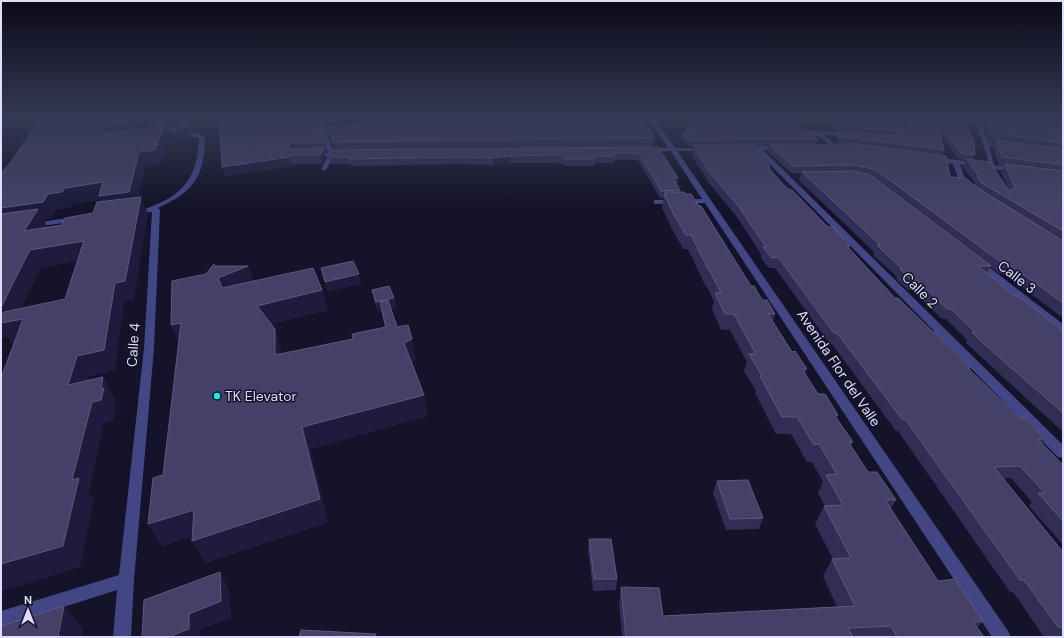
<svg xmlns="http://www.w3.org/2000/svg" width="1064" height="638" viewBox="0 0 1064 638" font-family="'DM Sans',sans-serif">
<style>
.green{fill:#16322f}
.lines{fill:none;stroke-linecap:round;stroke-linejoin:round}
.minor{fill:#424684;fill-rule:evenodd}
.wall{fill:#312d55;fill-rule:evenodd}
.shaded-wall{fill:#1e1b3c}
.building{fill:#444067;stroke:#5c597e}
.poi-dot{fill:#19edec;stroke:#141329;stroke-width:1.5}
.labels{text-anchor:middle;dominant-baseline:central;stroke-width:3;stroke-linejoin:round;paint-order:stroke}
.street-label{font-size:14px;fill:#deddfc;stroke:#141329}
.poi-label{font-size:14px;fill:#deddfc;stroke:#141329;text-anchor:start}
</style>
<rect width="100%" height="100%" fill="#141329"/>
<path class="green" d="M777 116H883L894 123H786Z"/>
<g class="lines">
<path class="minor" d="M159 116H165L161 131 158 133 155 131Z
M314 116H320L326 131 342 130 345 132 342 134 327 135 334 152H343L346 154 343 156H334L326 170 324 171 321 169 328 156 311 157 308 155 311 153H328Z
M580 116H586L589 125 575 128V126L583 124Z
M647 116H653L675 148H709V150L707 151H677L1008 631 1011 637H992L705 203 654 204V200H657L702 199 671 151 647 152 644 150 647 148H668Z
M900 116 905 117 906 138 903 140H891V138L900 137Z
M974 116H980L982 123 1002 126 999 128 983 126 988 142 1010 146 1007 148 989 145 994 165 1015 168 1018 170 1015 172 960 164 965 179 973 188 970 190 959 180 953 164 934 161 931 159 934 157 988 164V160Z
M742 119H761L762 120 759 122H749L758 131V133H754L742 121Z
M169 128C180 132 196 130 205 137 204 178 194 191 158 208L160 210 154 348 134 580 131 637H113L117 590 1 627V611L119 575 144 348 152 212 134 213 130 211C135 207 142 210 148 208 185 194 197 177 199 138L177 134 166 130Z
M798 130 851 133 854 135 851 137 824 135 838 147V149L836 150 817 135 796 133 795 132Z
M757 146 785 147V149L783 150H763L1063 445V458L1058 457 756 150 741 151 738 149 741 147Z
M76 217H79V221L33 227 29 225 33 223Z
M978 260 981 261 1063 324V332L1059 331 975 265 974 263Z"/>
</g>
<path class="wall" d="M179 116H314L324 143 326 152H324L325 158 322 164H291V166L225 176 220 121H218L217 118 195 120 193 131 188 130 191 138 190 142 180 143 175 129 179 123 178 121Z
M321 116H581V121L588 119 587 116H641L654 138 653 147 678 178 677 185 680 190 679 192 686 194 699 206 751 286 762 300 775 314 773 322 792 352 807 369 805 375 818 394 838 415 837 419 853 442 851 446 868 472 896 500 891 508 938 581 983 621 977 628 984 637H622L619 605 621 587 663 616 837 607 823 576 832 559H833L815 524 824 506H825L818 493 823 482 812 462H807L791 434H776L755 393 756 391 744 371 747 362 730 330H721L712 309 714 301 707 287H706L688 249H683L672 229 662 208 664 198H660L638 160H615L614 163H594V166H564V164L555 163H510L493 165 461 164 350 166V164H331L329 157 335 150 329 135 328 129H327Z
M699 116H777L784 120 800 123 799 129H759L752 123 754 118 755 117 748 116 744 118 750 124 748 130H727H728L818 139 816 144H838L836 137 838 131 896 136 907 134V127L909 121 912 122 911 116H966L968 131 975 155 973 160 1009 191 1001 172 1005 166 999 165 993 147 995 142 989 141 985 128 988 122H983L981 116H1063V318L1014 281 1001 273 1000 274 990 267 987 273 1015 296 1063 331V432L1051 421 978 354 966 343 967 340 946 319H942L912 290H908L896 279 897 277 873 255 874 252 799 180 801 173H791L768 152 770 145 755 146V149L770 166V169L786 187 828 227 850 246 849 248 869 270 895 298 970 368 969 369 1019 418 1045 439 1042 443 1063 465V545L1029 506 1032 502 1011 478 1003 479 1063 552V637H1044L1013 592H1010L898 431H896L832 344H830L775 268H769L761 258V254L737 217 709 183 692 155 694 147V146H688L681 138 682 132H686L687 128H688V122L703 121ZM940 132 958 159 966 160 963 167 975 183 974 185 950 177 942 156 944 150Z
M834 120 900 131 898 136 834 130 833 124Z
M215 266H248L253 281 322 290 327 310 271 324 281 349V354L353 339 385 327 381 311 378 312 374 300 372 290 394 298 396 308 391 309 397 327 412 339 415 360 412 362 424 395 427 416 310 449 328 522 205 563 192 536 162 546 148 524 163 475 179 343 206 274Z
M717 481 763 518 759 529 726 530 713 493Z
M589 539 617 579 616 590 593 591 588 551Z"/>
<path class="shaded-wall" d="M4 116H17L13 120 15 122 1 138V119Z
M129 116H140L131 137 107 143 101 129 105 126Z
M192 116H220L222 120 218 121 217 118 195 120 193 131 190 122Z
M579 116H581V123L579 124Z
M740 116H749L740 120Z
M360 118 361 126 327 127 328 129H327L325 121Z
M186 124 191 138 190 142 180 143 175 129Z
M728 124 727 130 725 128Z
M164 126 169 140 161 165 145 167 136 208 106 212 101 200 73 204 71 208 56 210 51 219 44 220 47 226 34 249 1 225V208L48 194 65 188 139 152Z
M293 143 295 152 291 155 288 146Z
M324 148 325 158 322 164 320 155Z
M510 156V163L493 165V158Z
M289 157 291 166 225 176 222 167Z
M141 197 148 214 134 300 124 302 115 370 89 377 81 406 68 385 77 356 115 283Z
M84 241 93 258 41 268 23 304 17 320 23 319 35 338 12 343 8 337 1 339V308L12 285 30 250Z
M248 266 254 285 222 288 218 278Z
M359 274 361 284 327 292 325 282Z
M322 290 327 310 263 326 257 306Z
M394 298 396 308 382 311 380 302 381 311 378 312 376 302Z
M181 323 180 346 171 325Z
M275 329 281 349 282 376 275 355Z
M412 339 415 360 408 364 404 343Z
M103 377 115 398 114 405 116 409 113 421 104 423 89 493 94 500 80 567 1 592V564L72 480 92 402 101 389Z
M424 395 427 416 310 449 328 522 205 563 192 541 302 427Z
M194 510 206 532 162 546 148 524Z
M220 572 229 589 231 618 200 630V637H173V635Z
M64 606 83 628 82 637H58Z"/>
<path class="building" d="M59 116H129L126 124 105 126 101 129 105 133 164 126 155 150 139 152 129 192 99 196 103 182 65 188 62 192 48 194 43 202 1 208V173L10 163 41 118Z
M179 116H192L190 122 178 121Z
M219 116H314L324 143H293L288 146 293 149 324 148 320 155H288L289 157 222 167Z
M323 116H515L360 118 325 121Z
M591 116H641L654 138 333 142 327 127 360 125 579 122 590 118Z
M704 116H742L750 124H728L725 128 728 130H808L818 139 689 140 682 132H690L687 128H694L688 122 708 121Z
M763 116H777L784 120H796L800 123 760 124 754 118 762 117Z
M914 116H966L968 131 974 140 975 155 961 153 937 119 944 150 854 138H840L838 131 896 136 909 133V121L915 122Z
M997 116H1063V123Z
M872 119 900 122V131L836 126 834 120 871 122Z
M988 121 1063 130V143L993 133Z
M177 123 186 124 185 128 175 129V124Z
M996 140 1063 149V165L1002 157Z
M755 144 753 147 770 166H768L770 170 786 187 790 190H792L828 227H833L850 246H847L869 270 895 298H898L933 332H935L970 368H968L1019 418H1025L1045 439H1038L1063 465V521L1038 493H1045L1020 466 994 467 1063 552V628L1062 627H1058L1024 580H1020L905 419H902L837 333H834L778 257 772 258 763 247H766L739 207 711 174 694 147H695L694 145Z
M854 144 946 156 950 177 966 178 976 187 1063 241V303L1019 271 1006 263 1005 265 876 170 854 165 793 166 770 145Z
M658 147 678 178H673L680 190 661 191 639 153H614L615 156H594V159H564V156L555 155 510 156 493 158 461 157 349 159 350 157H329L333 150Z
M967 159 990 162 1009 191 1015 188 1005 164 1063 171V231L982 183 977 178H980Z
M854 171 870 175 991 266H978L1015 296H1019L1063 331V413L984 344 972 332H975L951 309H947L917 280 912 281 900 269H902L877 245H880L802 172Z
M665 192H684L686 194H691L699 206H701L751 286H754L762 300H767L775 314H768L792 352 795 351 807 369H802L818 394H825L838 415 835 416 853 442 849 443 868 472H877L896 500H885L938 581 955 579 983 621 973 622 984 637H897L891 626 848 628 853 637H626L621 587 659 588 663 616 855 606 832 559 851 558 824 506 843 505 826 475 837 474 819 444 814 445 797 417H782L760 376H762L749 354H756L734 314H725L715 293H721L710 271H709L691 235H686L674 215 664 194H666Z
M141 197 125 281 115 283 104 350 77 356 68 385 103 377 101 389 104 388 101 400 92 402 72 480 79 478 63 546 1 564V378L23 319 1 323V318L4 312 65 299 84 241 30 250 12 285 1 308V214L38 209 24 231 62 225 65 218 93 213 97 202Z
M353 261 359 274 325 282 321 268Z
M214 264 215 266H248L218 278 222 288 313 268 322 290 257 306 275 329V355L353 339 352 334 386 327 380 302 388 300 397 327 408 325 412 339 404 343 424 395 302 427 320 499 192 541 194 510 148 524 153 478 163 475 181 323 171 325 172 281 206 274Z
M389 286 394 298 376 302 372 290Z
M748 480 763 518 730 519 717 481Z
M589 539H611L617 579H594Z
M220 572 221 601 189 614V629L173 635V637H142L144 600Z
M64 606 58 637H1V626Z
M301 630 376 634 375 637H299Z"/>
<linearGradient id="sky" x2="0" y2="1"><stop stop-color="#0b0a17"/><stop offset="0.57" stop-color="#343954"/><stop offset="1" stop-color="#343954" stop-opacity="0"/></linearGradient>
<rect width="1064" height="205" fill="url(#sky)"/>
<circle class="poi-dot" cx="217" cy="396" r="4"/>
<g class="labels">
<g class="street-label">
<text transform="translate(1017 277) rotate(38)">Calle 3</text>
<text transform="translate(920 290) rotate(45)">Calle 2</text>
<text transform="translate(133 345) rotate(-86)">Calle 4</text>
<text transform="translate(839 368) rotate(56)">Avenida Flor del Valle</text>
</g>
<g class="poi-label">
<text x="225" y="396">TK Elevator</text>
</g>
</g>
<rect width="1064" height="638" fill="none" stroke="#deddfc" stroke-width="4"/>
<g transform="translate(28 610)" stroke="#141329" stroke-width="3" paint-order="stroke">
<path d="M0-3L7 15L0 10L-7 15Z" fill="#deddfc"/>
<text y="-6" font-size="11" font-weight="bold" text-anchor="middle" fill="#deddfc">N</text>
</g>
</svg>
